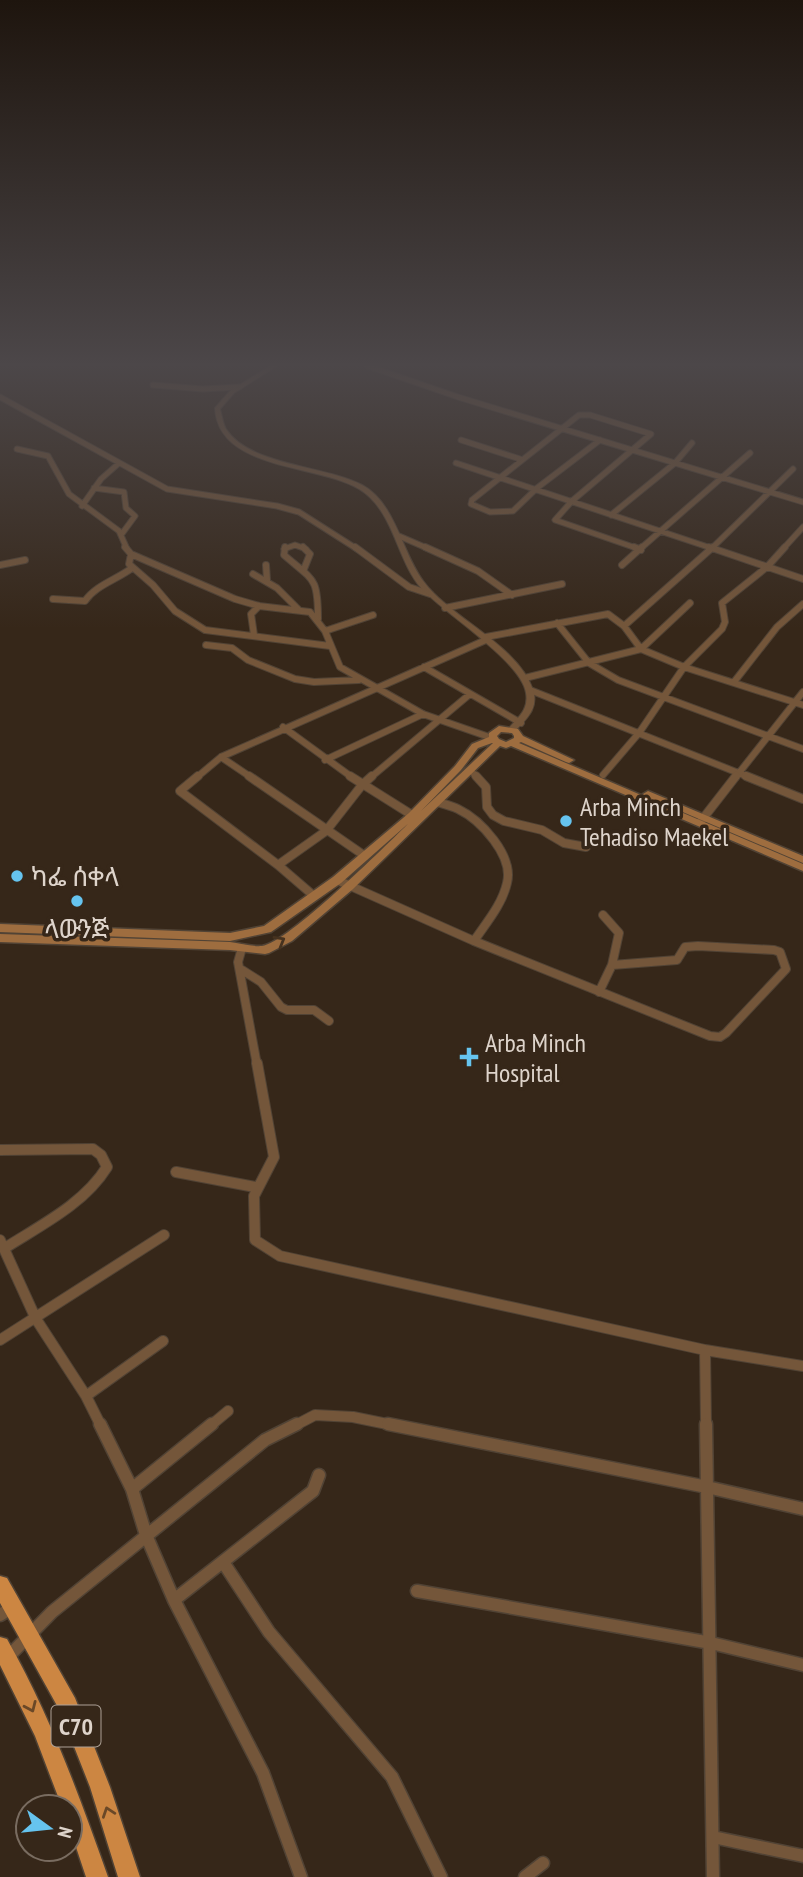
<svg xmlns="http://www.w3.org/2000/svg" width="803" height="1877" viewBox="0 0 803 1877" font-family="'PT Sans Narrow','Noto Sans Ethiopic',sans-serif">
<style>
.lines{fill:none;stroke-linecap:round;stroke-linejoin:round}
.minor-far4-casing{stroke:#514335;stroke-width:7}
.minor-far3-casing{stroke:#514335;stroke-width:8}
.minor-far2-casing{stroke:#514335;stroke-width:10}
.minor-far1-casing{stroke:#514335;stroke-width:12}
.minor-casing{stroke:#514335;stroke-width:15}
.tertiary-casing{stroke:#514335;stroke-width:2}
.secondary-casing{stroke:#514335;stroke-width:3}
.trunk-casing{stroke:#514335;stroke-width:3}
.minor-far4{stroke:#74563a;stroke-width:5}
.minor-far3{stroke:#74563a;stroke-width:6}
.minor-far2{stroke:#74563a;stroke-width:8}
.minor-far1{stroke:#74563a;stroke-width:10}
.minor{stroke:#74563a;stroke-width:12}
.tertiary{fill:#74563a;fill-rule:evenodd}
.secondary{fill:#9e6d3f;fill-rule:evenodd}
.trunk{fill:#cc8642;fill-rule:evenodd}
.oneway{stroke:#46321f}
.oneway2{stroke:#6a4827}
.poi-dot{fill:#66c4ef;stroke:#362719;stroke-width:2.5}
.labels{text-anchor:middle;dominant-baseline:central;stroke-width:7;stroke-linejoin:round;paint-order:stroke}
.shield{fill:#362719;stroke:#aca096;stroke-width:2}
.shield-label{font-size:24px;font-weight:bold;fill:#ded4cb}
.poi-label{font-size:26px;fill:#ded4cb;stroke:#362719;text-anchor:start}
</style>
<rect width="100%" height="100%" fill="#362719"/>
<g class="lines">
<g class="minor-far4-casing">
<path id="minor-far4" d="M368 366 458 397 803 502
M153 385 203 389 239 387
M0 397 167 489 277 506 299 512 357 549
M461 440 520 459
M600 440 537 488 513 511 490 512 471 504 472 500 579 415H590L651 434 572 501 555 520 639 549
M17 449 48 456 69 494 119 531 127 549
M456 463 714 549
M94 488 124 492 126 508 135 516 121 535
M82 506 101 479 118 464
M611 515 675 463 692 443
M399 536 429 549
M284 549 295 545 306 549
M640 549 750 453
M711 549 793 469
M783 549 803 527"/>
</g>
<g class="minor-far3-casing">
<path id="minor-far3" d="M125 547 131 554 235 599 259 606 310 612 325 631 340 667 423 714 492 738
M285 547 284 555C314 581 318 577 318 619
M303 547 310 554 304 569
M355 547 409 587 430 594
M425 547 478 571 512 595
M634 547 641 550
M709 547 803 579
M131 554 129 564 153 585 175 611 205 630 330 646
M0 565 25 560
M266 565 267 580
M622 565 642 547
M253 574 277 588 298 609
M53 599 85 601C96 585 116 580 132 568
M445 608 562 584
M557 623 589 663 618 680 803 749
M624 626 713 547
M325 631 373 615
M254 635 251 614 259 606
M486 637 608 614 624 626 641 649 684 667 803 705
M206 645 232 648 248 660 295 679 314 682 359 680
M424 667 521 723
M525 678 641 649 690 603
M734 682 777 627 803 604
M530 690 751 778
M283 727 353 778
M221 757 252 778
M325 760 423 714
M470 770 478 778
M603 775 639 733 684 667 722 629 725 622 722 603 767 567 785 547
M196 778 221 757 488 639
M370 778 470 694
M735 778 803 692"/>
</g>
<g class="minor-far2-casing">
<path id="minor-far2" d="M198 776 180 791 278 865 314 896
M249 776 365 856
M350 776 412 815
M476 776 486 787 487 807 493 815 504 821 542 830 564 843 586 847
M746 776 803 799
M437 802C444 804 452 806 458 809 481 820 514 856 507 883 502 905 486 923 474 941
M701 821 736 776
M278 865 326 831 362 785 372 776
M337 880 474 941 710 1036 720 1037 726 1033 786 969 780 952 774 950 698 946 685 947 677 960 612 965
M242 948 238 962 257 1065
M242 970 261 982 281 1007 287 1010H314L329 1021
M599 992 612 965 619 933 603 915"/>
</g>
<g class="minor-far1-casing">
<path id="minor-far1" d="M257 1063 274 1157 254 1196 255 1240 280 1256 705 1350 803 1366
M0 1150 93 1149 101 1155 107 1167C84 1204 41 1225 5 1248
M176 1172 255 1187
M0 1240 36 1319 86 1396 101 1426
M0 1340 164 1235
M705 1350 706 1426
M86 1396 163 1341
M210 1426 228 1411
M294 1426 315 1415 353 1417 397 1426"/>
</g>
<g class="minor-casing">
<path id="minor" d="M100 1424 132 1489 146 1535 174 1600 263 1773 301 1877
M388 1424 707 1487 803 1509
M706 1424 713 1877
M132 1489 212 1424
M223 1562 269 1632 392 1777 441 1877
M417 1591 711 1643 803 1665
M174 1600 313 1491 319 1475
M0 1615 13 1607
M7 1658 52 1612 265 1440 297 1424
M713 1837 803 1856
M525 1877 543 1863"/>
</g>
<g class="tertiary-casing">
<path id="tertiary" d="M270 366H277L234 393 220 409C222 416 223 424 226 429 250 466 324 465 362 485 396 503 402 554 424 582 452 619 518 645 533 690 539 709 526 719 515 731H509L508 729C518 717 529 710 526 693 521 661 445 614 421 588 396 559 394 510 359 489 319 464 218 471 215 408L230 391Z"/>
</g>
<g class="secondary-casing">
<path id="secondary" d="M499 726 518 729 523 736 574 760 569 763 566 762 521 742 519 743 803 864V871L511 746 506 748 500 746 353 889 292 941 269 953 265 954 230 950 0 942V934L230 942C240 943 252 947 262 946 288 943 386 845 410 822L341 883 271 932 230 941 0 932V924L230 933 264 926 333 877 409 813 455 766 472 744 489 737V733ZM501 732 512 733 514 736V738L506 742 499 739 497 736ZM492 743H493L421 811 461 770 478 748Z
M648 791 803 856V863L645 796 643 794Z"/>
</g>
<g class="trunk-casing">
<path id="trunk" d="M0 1576 7 1578 75 1698 110 1787 140 1877H118L90 1787 60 1711 0 1603Z
M0 1637 7 1639C50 1715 79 1795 108 1877H86L70 1829V1807H62L35 1736 0 1665Z"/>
</g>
<use href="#minor-far4" class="minor-far4"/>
<use href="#minor-far3" class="minor-far3"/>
<use href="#minor-far2" class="minor-far2"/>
<use href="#minor-far1" class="minor-far1"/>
<use href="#minor" class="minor"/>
<use href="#tertiary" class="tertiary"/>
<use href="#secondary" class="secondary"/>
<use href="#trunk" class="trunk"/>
</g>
<defs><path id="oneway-chevron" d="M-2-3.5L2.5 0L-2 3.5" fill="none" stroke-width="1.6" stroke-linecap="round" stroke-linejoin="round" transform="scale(1.75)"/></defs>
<use class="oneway" href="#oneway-chevron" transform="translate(280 941) rotate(-30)"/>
<g class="oneway2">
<use href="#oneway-chevron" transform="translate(31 1707) rotate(66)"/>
<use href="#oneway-chevron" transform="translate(108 1812) rotate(-109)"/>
</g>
<linearGradient id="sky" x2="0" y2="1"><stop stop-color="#1e150e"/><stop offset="0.58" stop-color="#4c4749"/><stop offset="1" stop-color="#4c4749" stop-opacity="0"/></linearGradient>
<rect width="803" height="629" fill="url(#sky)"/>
<g class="poi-dot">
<circle cx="566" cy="821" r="7"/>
<circle cx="17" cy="876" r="7"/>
<circle cx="77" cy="901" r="7"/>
<path d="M465.5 1046.5h7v7h7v7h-7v7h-7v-7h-7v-7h7z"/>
</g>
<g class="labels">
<rect class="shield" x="51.5" y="1705.5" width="49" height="41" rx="5"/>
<g class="shield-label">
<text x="76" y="1726">C70</text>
</g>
<g class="poi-label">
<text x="580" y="806">Arba Minch<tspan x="580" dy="30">Tehadiso Maekel</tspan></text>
<text x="31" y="876">ካፌ ሰቀላ</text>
<text x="77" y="928" text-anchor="middle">ላውንጅ</text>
<text x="485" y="1042">Arba Minch<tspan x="485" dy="30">Hospital</tspan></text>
</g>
</g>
<g transform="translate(49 1828) rotate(105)"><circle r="33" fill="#362719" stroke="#796c60" stroke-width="2"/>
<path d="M0-5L12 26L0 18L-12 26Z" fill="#66c4ef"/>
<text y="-10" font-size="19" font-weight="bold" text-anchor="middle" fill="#ded4cb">N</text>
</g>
</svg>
